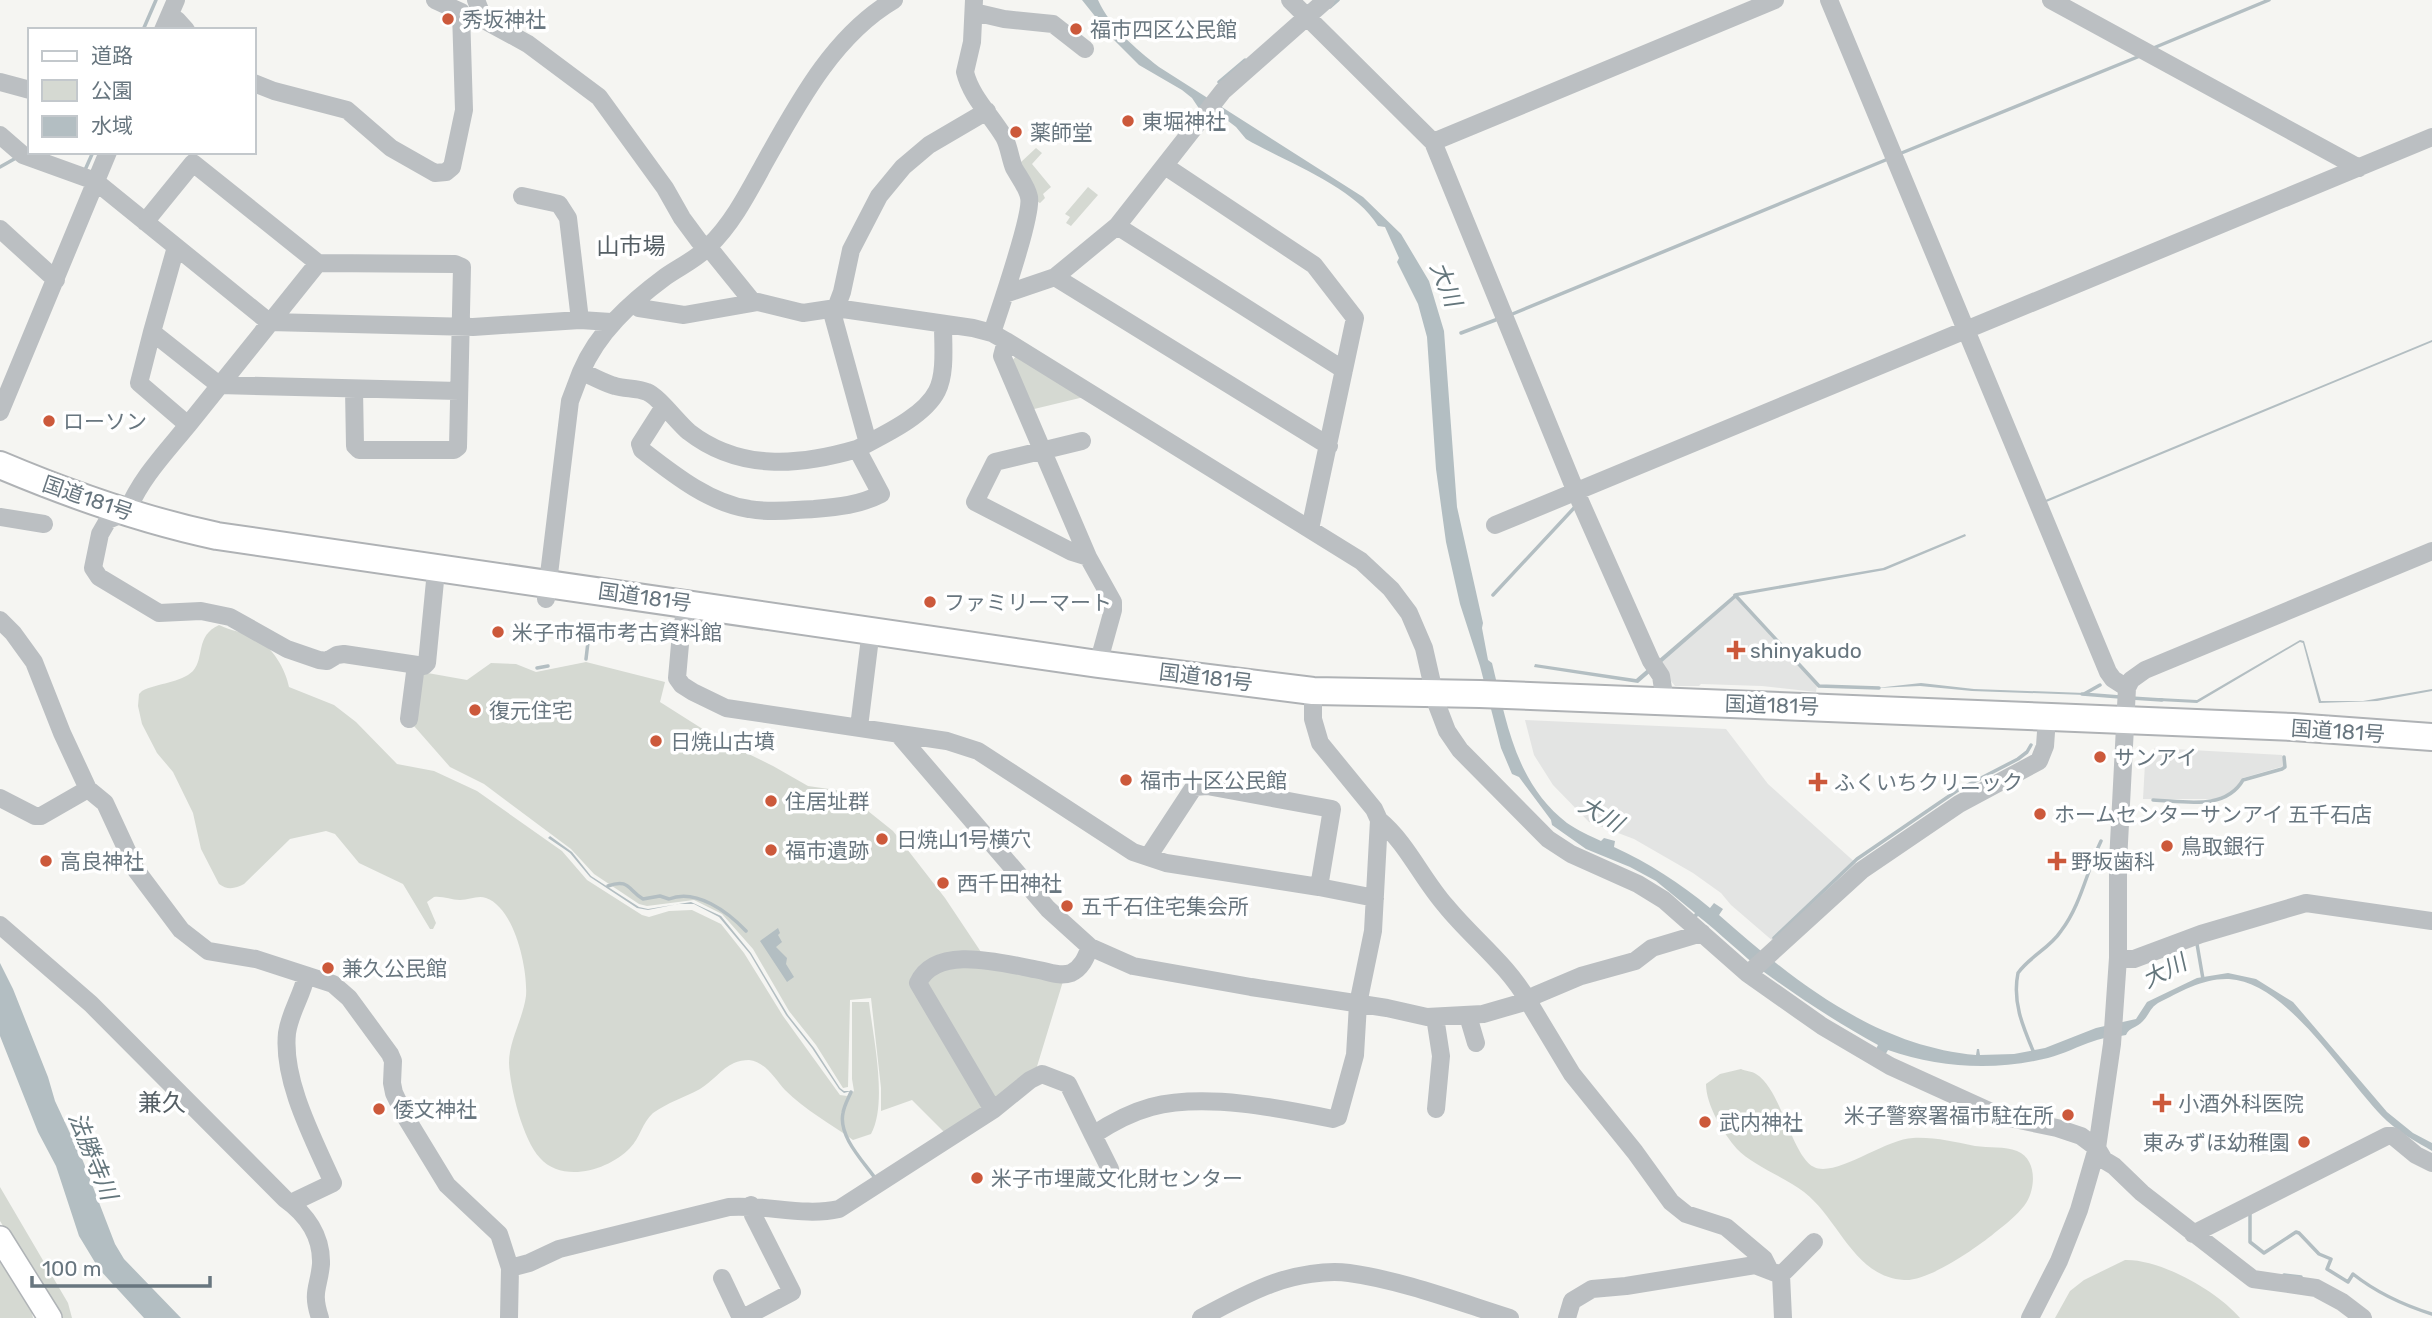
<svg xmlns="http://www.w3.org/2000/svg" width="2432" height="1318" viewBox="0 0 2432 1318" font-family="Rubik,'Noto Sans JP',sans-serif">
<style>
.built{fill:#e3e4e3}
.green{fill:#d5d9d2}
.water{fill:#b3bec2}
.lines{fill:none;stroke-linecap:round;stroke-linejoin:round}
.stream{stroke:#b3bec2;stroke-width:3.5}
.major-casing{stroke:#afb3b6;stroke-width:26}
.highway-casing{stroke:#afb2b5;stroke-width:30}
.minor{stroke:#bbbfc2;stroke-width:18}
.major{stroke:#fff;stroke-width:23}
.highway{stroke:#fff;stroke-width:26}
.poi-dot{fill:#cc593b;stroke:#fff;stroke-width:2.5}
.labels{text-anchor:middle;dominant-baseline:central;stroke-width:7;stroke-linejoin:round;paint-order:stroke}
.poi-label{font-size:21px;fill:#68767f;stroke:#fff;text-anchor:start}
.street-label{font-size:21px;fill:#68767f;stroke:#fff}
.neighbourhood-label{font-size:23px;fill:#555f65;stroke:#fff}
.water-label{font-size:23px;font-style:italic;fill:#64767c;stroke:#fff}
.quarter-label{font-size:24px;fill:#555f65;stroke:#fff}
</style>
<rect width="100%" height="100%" fill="#f5f5f2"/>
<path class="built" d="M1736 597 1817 685 1816 692 1762 686 1701 684 1699 686H1675L1658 665Z
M1525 720 1726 729 1768 784 1858 865 1774 942 1731 905 1721 893 1693 873 1634 839 1589 822 1553 785 1534 755Z
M2155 748 2282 755 2284 766 2243 778 2235 791 2215 799H2143L2145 763Z"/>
<path class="green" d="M1036 148 1042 153 1032 164 1051 187 1043 194 1045 198 1040 203 1035 200 1020 163Z
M1088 187 1098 195 1071 226 1066 223 1070 217 1065 214Z
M1016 356 1084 397 1030 410 1011 362Z
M219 625C231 631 244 632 256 638 273 648 285 668 289 687L334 705 356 722 397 764 434 771 477 791 562 851 587 880 642 915 649 917 669 911 692 910 721 924 744 953 783 1016 840 1095 847 1096 854 1091 852 1079V1002H869C873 1037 888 1103 871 1134L853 1140C831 1124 805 1110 785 1090 775 1079 766 1062 749 1060 744 1060 738 1061 734 1063 721 1069 712 1082 700 1089 685 1097 667 1103 653 1113 642 1123 640 1138 630 1148 609 1170 563 1184 540 1158 523 1140 510 1088 509 1063 509 1040 523 1019 526 996 528 970 515 908 486 898 478 895 469 900 460 900 451 900 443 896 434 897L427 902 436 923 433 929H430L403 884 359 863 335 834 326 831 290 839 244 884C235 889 227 890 219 884L201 849 193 813 173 772 157 753 142 724 138 706 139 694 142 691C157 683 181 683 193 671 205 657 195 636 219 625Z
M586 662 665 682 660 702 720 740 773 766 808 786 843 791 893 831 945 898 985 958 916 973 983 1110 946 1134 912 1100 881 1111V1088L871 998 850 1000 848 1087 843 1088 816 1045 789 1011 753 949 722 914 694 900 647 906 639 904 594 874 571 849 484 784 450 767 414 726 422 672 467 680 491 663 516 664 536 672Z
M946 964 1064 978 1035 1073 999 1101 992 1098 925 986 924 976Z
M1741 1069C1745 1071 1752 1071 1756 1074 1782 1090 1791 1155 1814 1167 1835 1178 1885 1139 1913 1138 1935 1137 1954 1142 1975 1146 1989 1148 2005 1146 2017 1151 2038 1159 2036 1191 2024 1206 2017 1215 2006 1224 1997 1231 1978 1247 1928 1282 1904 1280 1854 1277 1839 1219 1804 1192 1786 1178 1752 1165 1737 1149 1723 1133 1706 1105 1706 1084L1720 1074Z
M0 1187 68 1303 72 1318H59L0 1221Z
M0 1254 30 1304 33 1318H0Z
M2125 1260C2161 1259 2217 1291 2240 1318H2055L2070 1291 2084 1280Z"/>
<path class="water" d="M1082 0H1098C1111 28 1135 48 1159 67L1363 197 1401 234 1429 281 1444 331 1457 507 1483 623 1482 628 1488 660 1492 663C1507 723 1515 782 1567 823 1577 830 1590 836 1601 841L1604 838 1615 841 1614 847C1649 863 1680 883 1710 908L1714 903 1723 909 1719 915C1793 980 1874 1046 1976 1055L1977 1049H1979L1980 1055 2014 1054 2045 1048 2096 1028 2136 1019 2147 1002 2197 978 2228 973 2256 979 2293 1002 2387 1112 2413 1133 2432 1143V1151C2417 1142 2400 1133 2387 1121 2346 1082 2289 982 2229 979 2203 978 2180 992 2158 1003 2150 1008 2149 1015 2143 1021 2137 1028 2129 1027 2126 1035 2115 1037 2104 1037 2094 1041 2078 1046 2064 1054 2048 1058 1995 1071 1940 1068 1888 1050L1884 1057 1875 1051 1878 1045C1838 1023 1801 999 1764 972 1741 954 1721 934 1698 916L1693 921 1691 919 1695 913 1656 881 1630 867 1586 849 1552 825 1551 820 1519 777 1512 774 1501 748 1480 666 1460 604 1446 542 1436 469 1427 337 1418 304 1397 262 1399 258 1385 227 1378 226C1354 186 1285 162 1246 139L1236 127 1219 114 1200 110 1192 98 1182 90 1139 65 1114 40Z
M2432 340V342L2044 503 2043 501Z
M1965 534 1966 536 1885 570 1738 596 1638 683 1534 667 1535 664 1636 679 1736 593 1883 568Z
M2300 640 2304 641 2321 701H2363L2432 689V691L2377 701 2319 703 2303 643 2300 642 2197 703 2159 701V698L2197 700Z
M1921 683 1974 689 2085 693V695L1972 691 1920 686 1876 688Z
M550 836 572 852 591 876 639 907 648 909 691 902 721 916 751 953 788 1015 814 1048 840 1088 844 1091H851L844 1093 839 1089 812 1048 786 1015 750 954 719 917 694 904H678L648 910 637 908 590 877 570 853 548 838Z
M778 928 780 933 778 935 782 942 776 947 787 958 786 964 794 977 787 982 760 941Z
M0 963 13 989 48 1077 55 1101 83 1161 115 1244 124 1259 181 1318H144L99 1269 79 1236 56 1166 38 1132 0 1036Z"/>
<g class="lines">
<path class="stream" d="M1330 7 1338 0
M143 30 156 0
M2151 49 2269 0
M1219 82 1245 60
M1899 154 2140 56
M0 167 16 158
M85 170 93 152
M1510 315 1888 159
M1461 333 1498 319
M1493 595 1574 508
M1735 595 1819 686 1879 688
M586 659 590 625
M537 668 548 666
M2082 694 2120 697
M2084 694 2100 685
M2131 698 2162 700
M2153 800C2184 801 2225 811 2243 780L2282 769 2285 767 2284 757
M608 886C629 878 628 890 643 899L660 896 669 899C696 888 728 912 746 931
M1774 938 1857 859 1958 790 2018 759 2027 752 2031 745
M2197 944 2203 979
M2034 1053C2023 1027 2012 1002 2018 973 2029 957 2050 948 2061 931 2081 905 2087 870 2101 841
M851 1092C848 1099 844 1106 843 1113 838 1136 863 1161 875 1178
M2250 1212V1242L2264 1253 2296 1232 2299 1233 2319 1254 2331 1259 2327 1269 2348 1282 2353 1274C2377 1293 2403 1305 2432 1314
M2284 1275 2301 1277"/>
<g class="major-casing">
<path id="major" d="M0 1238 50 1318"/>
</g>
<g class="highway-casing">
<path id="highway" d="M0 465C71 495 142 520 217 536L1098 664 1313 691 1480 694 2051 717 2293 727 2432 737"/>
</g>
<path class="minor" d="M974 0 972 42 965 72C971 97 991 115 1004 137 1009 146 1010 158 1014 168 1019 177 1027 187 1029 197 1033 214 999 311 992 333
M1290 0 1433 142 1576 492 1651 661 1661 676 1665 701
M1829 0 2108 672 2113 679 2127 688
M2051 0 2359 168
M974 12 1004 19 1053 24 1085 49
M169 16 177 20 186 30
M475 17 484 20 476 0
M484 20 528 44 599 97 665 188 682 218 699 241 714 254 752 301
M163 30 176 0
M0 82 30 90
M254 83 274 91 347 110 391 148 435 173 446 172 452 167 464 110 461 12 435 0
M0 135 23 155 95 181 269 322 473 327 580 320
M1433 142 1775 0
M1165 166 1314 265 1355 318 1310 529
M522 196 559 204 568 218 580 320 611 322
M145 222 193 163 318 263 188 425
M1117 226 1344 370
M0 229 56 280
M176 247 152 332 219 385 459 391
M318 263 455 264 462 267 458 447 454 450H359L355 446 354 389
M1055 277 1329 446
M1005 294 1055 277 1117 226 1223 91 1326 0
M633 304 639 308 684 315 758 302 803 313 836 308 973 328 992 333 1006 341 1361 561 1391 589 1409 613 1424 648 1437 705 1447 731 1460 750 1548 839 1571 854 1638 884 1664 900 1748 974 1822 1026 1890 1066 2000 1116 2057 1128 2081 1136 2097 1148 2104 1160 2114 1166 2142 1193 2253 1279 2316 1288 2342 1302 2363 1318
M152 332 139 383 188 425C166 452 140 479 127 512L108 520 100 534 93 568 99 577 159 613 201 611 230 617 287 649 319 660 327 661 337 655 344 654 424 666 427 663 435 581
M1006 341 1002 356 1088 557 1113 602V610L1098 664
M663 408 640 444 642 450C673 474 709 503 749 509 771 513 793 510 814 509 838 507 860 505 881 494L857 449C881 436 924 417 937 391 946 373 943 346 943 325
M0 412 108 152
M1082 441 995 462 975 502 1072 552 1088 557
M868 443 833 316 842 292 851 250 879 196 903 167 929 145 987 111
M857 449C799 466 739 471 689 432 678 423 658 396 647 392 637 388 625 389 615 386 604 383 593 376 581 372 598 332 630 303 665 277 679 267 697 259 709 246 733 223 749 191 765 162 798 103 834 35 894 0
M0 517 44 524
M1495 525 2432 137
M546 599 570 401 581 372
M687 603 681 633 677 678 682 685 693 692 726 708 947 741 978 751 1133 852 1166 863 1319 887 1375 898
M0 620 13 633 34 662 62 733 88 789 105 803 136 870 181 930 208 951 256 959 333 984 349 998 390 1054 393 1061 392 1083 394 1093 405 1116 447 1185 499 1234 510 1268 509 1318
M409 719 416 665
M859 727 871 630
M898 734 1048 909 1090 947 1133 966 1251 987 1387 1008 1427 1017 1483 1014 1528 1001C1508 965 1472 938 1446 906 1422 879 1407 843 1379 820
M0 798 35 816H41L88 789
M1148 857 1194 787 1207 786 1332 809 1319 887
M0 925 91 1004 285 1199C306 1214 322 1236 321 1264 319 1288 311 1291 320 1318
M1702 933 1652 948 1635 961 1581 976 1536 995 1528 1001 1572 1074 1635 1152 1671 1202 1686 1214 1726 1227 1764 1259 1770 1271
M2118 958 2134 959 2201 934 2306 903 2432 921
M1748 974 1862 870 1959 804 2039 761 2045 746 2046 732
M1468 1016 1476 1043
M1435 1017 1441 1056 1436 1109
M993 1110 1030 1080 1042 1074 1068 1084 1093 1135C1111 1123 1129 1113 1151 1107 1205 1093 1279 1108 1333 1119L1338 1117 1355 1055 1358 1004 1373 931 1379 820 1374 809 1320 743 1313 719V691
M1093 1135 1110 1169
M291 1203 333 1183C314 1140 282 1081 287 1033 290 1012 302 996 306 976
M2193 1234 2387 1136H2393L2416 1155 2432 1163
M510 1268 529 1263 559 1249 729 1207C765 1204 803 1217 839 1209L993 1110 918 983C936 943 1005 964 1039 970 1050 972 1060 977 1071 973 1082 968 1086 957 1090 947
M1781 1275 1814 1242
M722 1278 741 1318
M743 1318 792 1292 753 1215 751 1205
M1201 1318C1225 1305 1249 1292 1274 1283 1296 1275 1326 1270 1349 1273 1401 1280 1459 1302 1510 1318
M1567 1318 1572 1301 1592 1289 1626 1286 1755 1265 1781 1275 1783 1318
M2030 1318 2059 1261 2079 1210 2097 1148 2112 1044 2118 958V862L2127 688 2131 680 2145 670 2432 551"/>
<use href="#major" class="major"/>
<use href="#highway" class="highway"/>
</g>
<g class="poi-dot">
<circle cx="448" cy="19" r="7"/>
<circle cx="1076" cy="29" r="7"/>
<circle cx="1128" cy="121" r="7"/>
<circle cx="1016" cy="132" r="7"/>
<circle cx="49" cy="421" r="7"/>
<circle cx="930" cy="602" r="7"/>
<circle cx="498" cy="632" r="7"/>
<path d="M1732.5 639.5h7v7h7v7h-7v7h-7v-7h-7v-7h7z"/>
<circle cx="475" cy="710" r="7"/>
<circle cx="656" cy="741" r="7"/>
<circle cx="2100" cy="757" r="7"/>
<circle cx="1126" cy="780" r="7"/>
<path d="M1814.5 771.5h7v7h7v7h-7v7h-7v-7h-7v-7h7z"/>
<circle cx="771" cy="801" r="7"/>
<circle cx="2040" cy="814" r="7"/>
<circle cx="882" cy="839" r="7"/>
<circle cx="2167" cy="846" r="7"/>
<circle cx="771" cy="850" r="7"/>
<circle cx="46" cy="861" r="7"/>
<path d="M2053.5 850.5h7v7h7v7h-7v7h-7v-7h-7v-7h7z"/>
<circle cx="943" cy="883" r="7"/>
<circle cx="1067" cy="906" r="7"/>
<circle cx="328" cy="968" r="7"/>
<path d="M2158.5 1092.5h7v7h7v7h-7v7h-7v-7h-7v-7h7z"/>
<circle cx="379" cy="1109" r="7"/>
<circle cx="2068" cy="1115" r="7"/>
<circle cx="1705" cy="1122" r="7"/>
<circle cx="2304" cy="1142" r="7"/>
<circle cx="977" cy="1178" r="7"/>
</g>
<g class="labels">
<g class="poi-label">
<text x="462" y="19">秀坂神社</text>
<text x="1090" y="29">福市四区公民館</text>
<text x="1142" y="121">東堀神社</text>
<text x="1030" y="132">薬師堂</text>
<text x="63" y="421">ローソン</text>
<text x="944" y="602">ファミリーマート</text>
<text x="512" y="632">米子市福市考古資料館</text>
<text x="1750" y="650">shinyakudo</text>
<text x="489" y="710">復元住宅</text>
<text x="670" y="741">日焼山古墳</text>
<text x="2114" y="757">サンアイ</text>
<text x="1140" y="780">福市十区公民館</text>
<text x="1834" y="782">ふくいちクリニック</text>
<text x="785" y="801">住居址群</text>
<text x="2054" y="814">ホームセンターサンアイ 五千石店</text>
<text x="896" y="839">日焼山1号横穴</text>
<text x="2181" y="846">鳥取銀行</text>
<text x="785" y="850">福市遺跡</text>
<text x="60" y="861">高良神社</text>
<text x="2071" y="861">野坂歯科</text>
<text x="957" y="883">西千田神社</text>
<text x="1081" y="906">五千石住宅集会所</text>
<text x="342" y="968">兼久公民館</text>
<text x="2178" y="1103">小酒外科医院</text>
<text x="393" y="1109">倭文神社</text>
<text x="2054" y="1115" text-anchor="end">米子警察署福市駐在所</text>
<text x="1719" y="1122">武内神社</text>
<text x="2290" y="1142" text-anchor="end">東みずほ幼稚園</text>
<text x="991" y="1178">米子市埋蔵文化財センター</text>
</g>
<g class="street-label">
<text transform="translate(88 498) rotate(19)">国道181号</text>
<text transform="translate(645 597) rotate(8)">国道181号</text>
<text transform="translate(1206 677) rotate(7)">国道181号</text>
<text transform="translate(1772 705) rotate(2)">国道181号</text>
<text transform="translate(2338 731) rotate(4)">国道181号</text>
</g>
<g class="neighbourhood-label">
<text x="631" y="246">山市場</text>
</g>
<g class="water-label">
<text transform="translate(1446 284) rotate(68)">大川</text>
<text transform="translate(1601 814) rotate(30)">大川</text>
<text transform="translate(2164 971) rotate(-27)">大川</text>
<text transform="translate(93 1156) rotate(68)">法勝寺川</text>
</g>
<g class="quarter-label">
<text x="162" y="1103">兼久</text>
</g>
</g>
<rect x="28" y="28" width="228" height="126" fill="#ffffff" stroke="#c3c8cc" stroke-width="2"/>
<rect x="42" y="51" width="35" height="10" fill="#ffffff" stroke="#c3c8cc" stroke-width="2"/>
<text x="91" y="63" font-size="21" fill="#68767f">道路</text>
<rect x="42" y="80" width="35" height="21" fill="#d5d9d2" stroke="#c3c8cc" stroke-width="2"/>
<text x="91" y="98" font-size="21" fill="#68767f">公園</text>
<rect x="42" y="116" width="35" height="21" fill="#b3bec2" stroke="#c3c8cc" stroke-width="2"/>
<text x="91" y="133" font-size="21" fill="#68767f">水域</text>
<path d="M32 1276v10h178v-10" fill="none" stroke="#68767f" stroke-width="3.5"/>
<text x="42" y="1276" font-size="21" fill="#68767f" stroke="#ffffff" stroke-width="5" paint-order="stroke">100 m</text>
</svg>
